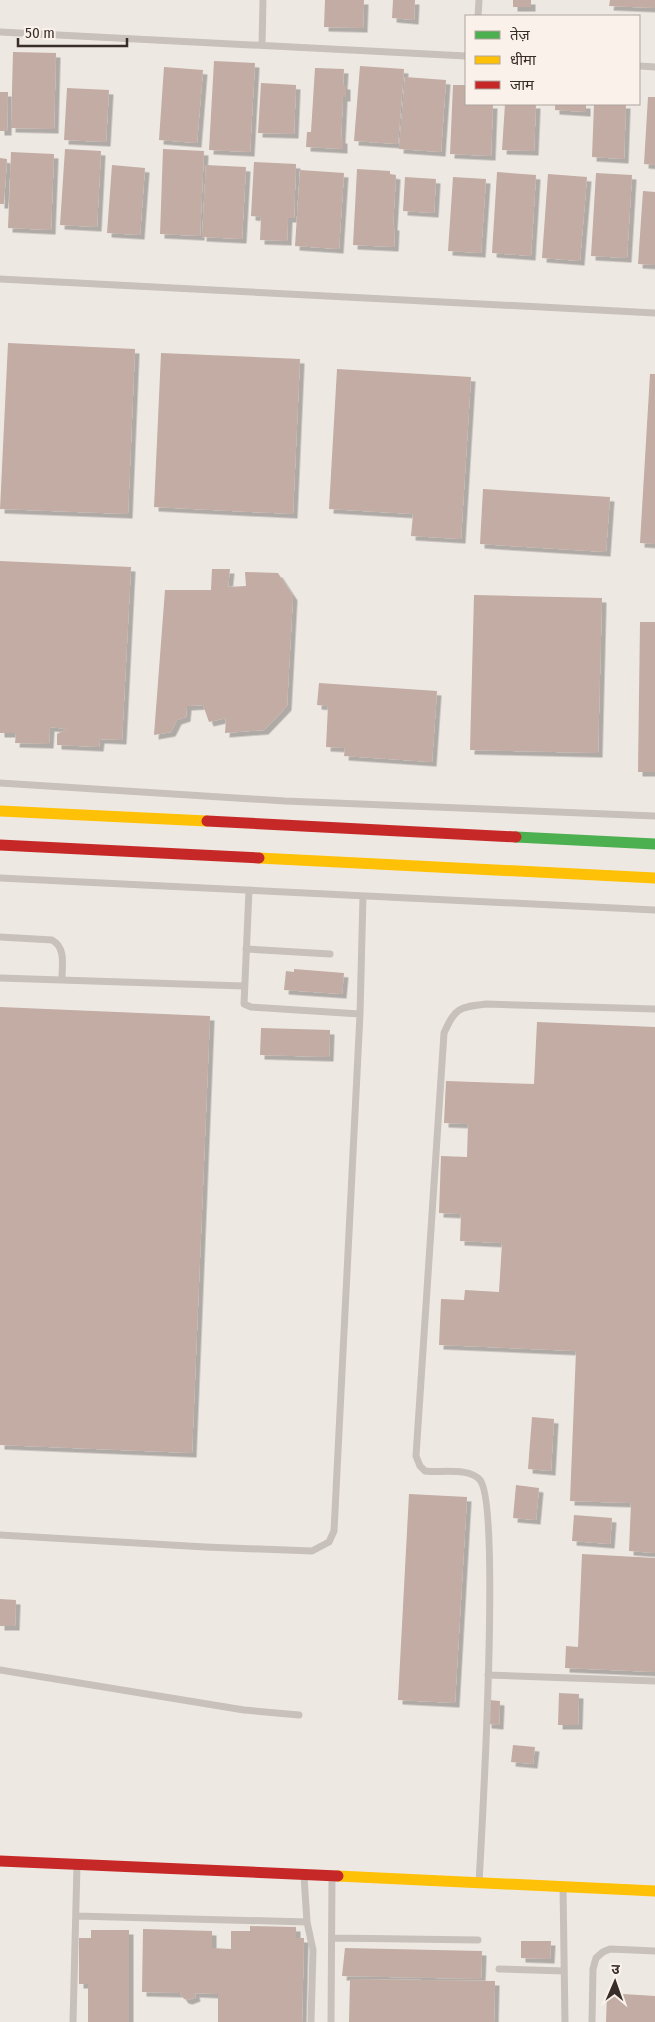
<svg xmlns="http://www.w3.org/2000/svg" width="655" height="2022" viewBox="0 0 655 2022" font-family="'Fira Sans Condensed','Noto Sans Devanagari',sans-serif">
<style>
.building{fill:#c2aca4;filter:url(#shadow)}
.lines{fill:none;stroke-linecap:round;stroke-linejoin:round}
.lane{stroke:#c8c0bb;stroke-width:7}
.fast{stroke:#4caf50;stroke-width:11}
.slow{stroke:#ffc107;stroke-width:11}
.jam{stroke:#c62828;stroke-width:11}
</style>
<defs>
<filter id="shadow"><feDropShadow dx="4.5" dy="4.5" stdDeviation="0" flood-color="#0004"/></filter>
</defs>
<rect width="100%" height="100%" fill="#eee8e2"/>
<path class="building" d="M325 0H364L363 28 324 27Z
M393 0H415L414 20 392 18Z
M513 0H531V7H513Z
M610 0H655V8L609 6Z
M13 52 56 53 54 129 11 128Z
M214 61 255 63 250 152 209 150Z
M360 66 404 69 398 144 354 141Z
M164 67 203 70 197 143 159 140Z
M315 68 344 69 343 85H346V97H343L341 139H343V149L306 147 307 132H311Z
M405 77 446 80 441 152 399 149Z
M261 83 296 85 294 134 258 133Z
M453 85H466V104H493L491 156 450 154Z
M67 88 109 90 106 142 64 140Z
M0 92H8L7 131H0Z
M648 97H655V165L644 164Z
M505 104H536L534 151 502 150Z
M555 104H586V112L555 110Z
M594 104H626L624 159 592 157Z
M65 149 101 151 97 227 60 225Z
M163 149 204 151 200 236 160 234Z
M11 152 54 154 51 230 8 228Z
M0 158 7 159 4 204H0Z
M254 162 296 164 294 218H288L287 241 260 240 261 217 251 216Z
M112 165 145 168 140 235 107 233Z
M206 165 246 167 242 239 202 237Z
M357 169 390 171V174L396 175 393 226H395L394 247 353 245Z
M300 170 344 173 339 249 295 246Z
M497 172 536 175 531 256 492 253Z
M596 173 632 175 627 258 591 256Z
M548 174 587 177 580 261 542 258Z
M405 177 436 179 434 213 403 211Z
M453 177 486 179 481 253 448 251Z
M643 191 655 192V265L638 264Z
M8 343 135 349 128 514 0 509Z
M161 353 300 359 293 514 154 507Z
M337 369 471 377 461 539 411 536 413 514 329 509Z
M650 374H655V544L640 543Z
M483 489 610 497 606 552 480 544Z
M0 561 131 567 122 740 100 739 99 747 57 745V734L67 729 50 727 49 744 15 743 16 733H0Z
M212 569H230L228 587 246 586 245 572 278 573 293 596 287 706 264 730 225 733 226 718 209 722 203 705 187 706 186 717 177 720 171 732 154 735 165 590H211Z
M474 595 602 598 598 753 470 750Z
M640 622H655V772H638Z
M319 683 437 691 432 762 344 756 345 748 326 747 328 706 317 705Z
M294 969 344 973 342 994 284 990 286 971 294 972Z
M0 1007 210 1016 192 1453 0 1445Z
M537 1022 655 1027V1553L629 1551 631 1503 570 1501 576 1351 439 1345 441 1299 464 1300 465 1290 499 1292 502 1243 460 1241 461 1214 439 1213 441 1156 467 1157 468 1124 444 1123 446 1081 534 1084Z
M261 1028 330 1030 329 1057 260 1055Z
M532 1417 554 1419 551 1471 528 1469Z
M516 1485 539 1488 536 1520 513 1518Z
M409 1494 467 1497 455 1703 398 1700Z
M574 1515 612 1518 610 1544 572 1541Z
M582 1554 655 1558V1672L565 1668 566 1646 578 1647Z
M0 1599 16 1600 15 1626H0Z
M559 1693 579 1694 578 1725H558Z
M488 1700 500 1701 499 1725 487 1724Z
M513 1745 535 1747 533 1764 511 1762Z
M250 1926 296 1927V1938H304L302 2022H218V1994L195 1993 196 1997 188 2000 184 1999 180 1993 142 1992 143 1929 212 1931V1948L231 1949V1931H250Z
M91 1930H129V2022H88V1984H79V1938H91Z
M521 1941H551L550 1959 521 1958Z
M345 1948 482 1951 481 1979 342 1976Z
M350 1979 495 1981 494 2022H349Z
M607 1993 655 1996V2022H606Z"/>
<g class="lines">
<path class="lane" d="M478 16 479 0
M0 32 466 56
M262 45 263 0
M639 66 655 67
M0 279 655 313
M0 783 285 801 655 816
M0 878 655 910
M0 937 52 940C66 948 62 964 62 978
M246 949 330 954
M0 978 244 986
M360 1014 363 896
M0 1535 205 1547 312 1551 329 1542 334 1531 360 1014 251 1007 244 1004 249 890
M0 1670 244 1710 299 1715
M488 1675 655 1681
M304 1876 307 1922 313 1950 311 2022
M479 1883C482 1829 501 1505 480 1480 469 1467 440 1473 425 1471L420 1466 416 1456 444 1033C455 1008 459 1007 486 1004L655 1009
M563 1887 565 2022
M76 1916 307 1922
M332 1938 478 1940
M499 1969 564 1971
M73 2022 77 1865
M331 2022 332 1877
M592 2022 593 1969 596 1958 603 1952 610 1949 655 1951"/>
<path class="fast" d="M516 837 655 844"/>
<path class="slow" d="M0 811 207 821
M259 858 655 878
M338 1876 655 1891"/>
<path class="jam" d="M207 821 516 837
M0 845 259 858
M0 1861 338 1876"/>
</g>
<rect x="465" y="15" width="175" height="90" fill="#faf2ea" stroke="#ada39d"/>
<rect x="475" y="31" width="25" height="8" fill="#4caf50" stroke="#ada39d"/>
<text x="510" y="40" font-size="15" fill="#392d29">तेज़</text>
<rect x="475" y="56" width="25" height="8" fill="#ffc107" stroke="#ada39d"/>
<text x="510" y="65" font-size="15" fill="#392d29">धीमा</text>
<rect x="475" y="81" width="25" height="8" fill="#c62828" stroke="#ada39d"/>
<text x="510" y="90" font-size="15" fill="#392d29">जाम</text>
<g transform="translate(615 1982) rotate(2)" stroke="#faf2ea" stroke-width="4" paint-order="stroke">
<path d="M0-4L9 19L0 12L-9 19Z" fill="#392d29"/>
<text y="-8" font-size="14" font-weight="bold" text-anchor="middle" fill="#392d29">उ</text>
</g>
<path d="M18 38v8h109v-8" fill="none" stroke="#392d29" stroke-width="2.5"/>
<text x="25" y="38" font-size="15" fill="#392d29" stroke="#faf2ea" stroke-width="4" paint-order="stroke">50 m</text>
</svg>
